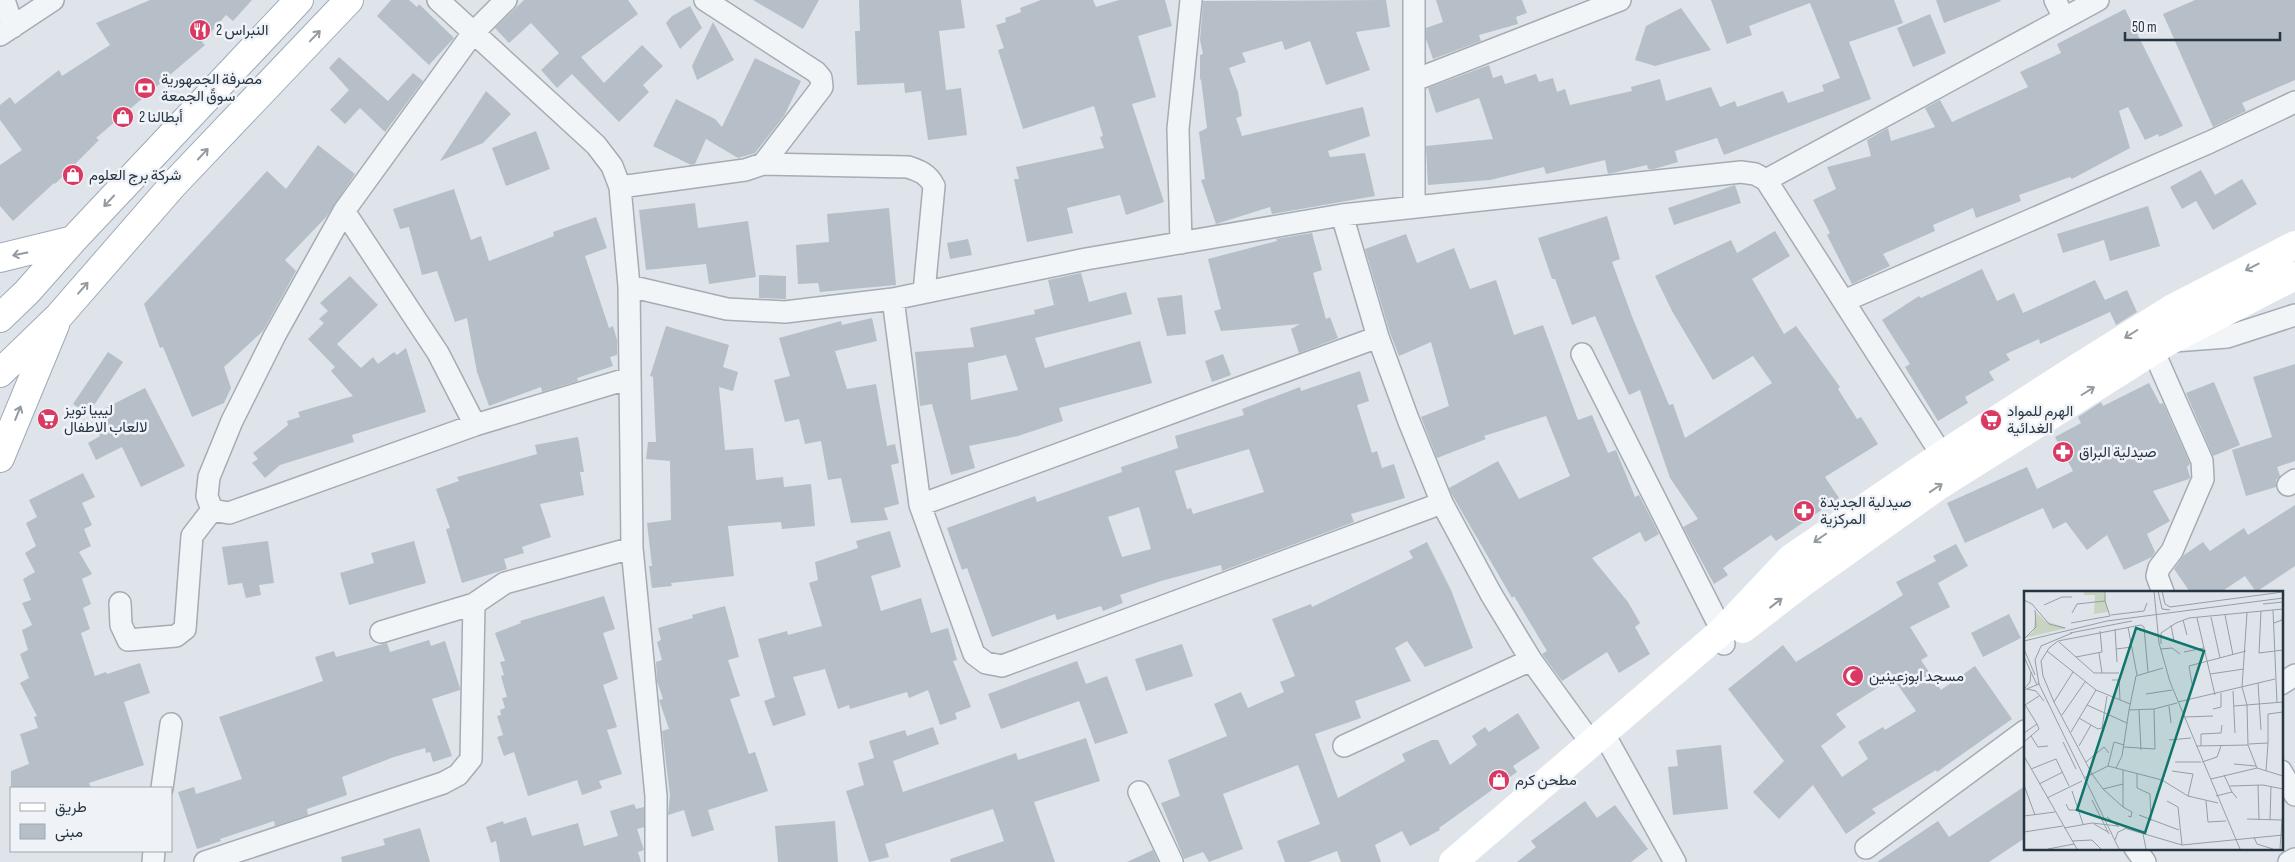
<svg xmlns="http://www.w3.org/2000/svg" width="2295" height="862" viewBox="0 0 2295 862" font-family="'Sofia Sans Condensed',Vazirmatn,sans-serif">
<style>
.building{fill:#b6bec7;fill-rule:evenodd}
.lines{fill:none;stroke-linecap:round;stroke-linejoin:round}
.minor-casing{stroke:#a4acb4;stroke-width:24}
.primary-casing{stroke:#9daab6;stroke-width:30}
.minor{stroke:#f2f5f7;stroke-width:21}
.secondary{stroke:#fff;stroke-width:28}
.primary{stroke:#fff;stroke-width:28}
.oneway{stroke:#939aa0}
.labels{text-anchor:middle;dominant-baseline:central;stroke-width:5;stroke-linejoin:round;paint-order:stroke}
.poi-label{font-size:15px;fill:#273442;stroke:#eff3f7;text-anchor:start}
.inset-road{fill:none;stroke:#959ea7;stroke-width:1}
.view{fill:#0f766e;fill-opacity:0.15;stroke:#0f766e;stroke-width:2.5}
.inset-edge{fill:none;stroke:#273442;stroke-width:2.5}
</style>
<rect width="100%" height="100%" fill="#dfe4ea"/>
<path class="building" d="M150 0H252L233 21 226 15 202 42 205 45 96 138 99 140 55 184 54 183 13 221 0 206V165L22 150 0 120V105L10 97 15 104 59 70 62 76 110 45 96 23Z
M391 0H409L417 7 419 4 454 38 429 65 377 16Z
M524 0H628L638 14 581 57 604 83 642 45 663 66 643 85 649 92 619 122 572 74 557 88 541 70 559 53 531 23 509 43 495 28Z
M753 0H819L803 29Z
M859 0H961L965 28 939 31 946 90 961 88 967 135 928 140 921 91 905 93 904 83 857 85 855 31H860Z
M1041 0H1093L1096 7 1119 0H1165L1172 26 1138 36 1156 97 1132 104 1164 202 1126 215 1120 195 1067 208 1073 233 1027 242 1014 179H1019L1016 167 1104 148 1100 137 1103 136 1094 106 1023 129 998 50 1004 48 996 25 1006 22 1005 18 1021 12 1020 8Z
M1386 0 1390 27 1356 32 1370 70 1326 85 1310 41 1285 50 1282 41 1242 53 1246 62 1229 68 1238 92 1242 116 1236 118 1242 136 1363 107 1370 136 1328 151 1330 157 1365 153 1375 196 1272 214 1270 207 1216 224 1201 180 1205 179 1199 132 1207 128 1201 79 1200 80V55L1203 54 1200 40 1203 1Z
M1436 0H1522L1527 13 1516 17 1518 24 1479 35 1481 41 1433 59 1426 39V28L1443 22Z
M1711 0H1894L1903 23 1849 42 1871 99 1724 155 1717 138 1675 151 1678 162 1654 169H1648L1647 165 1608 174 1605 160 1546 174 1544 167 1490 180 1428 185 1426 146 1493 139 1479 98 1436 113 1428 88 1489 65 1493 78 1502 75 1505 84 1536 74 1539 82 1553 78 1557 92 1565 89 1570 105 1632 91 1631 87 1660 79 1666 101 1711 87 1720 107 1735 101 1737 107 1783 91 1788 103 1824 91 1822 85 1840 78 1810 3 1749 26 1752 35 1727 44Z
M1936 0H2000L2001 1 1944 23Z
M2195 0H2295V80L2242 103 2246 111 2213 127 2163 14Z
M690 6 702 28 680 49 666 23 672 16Z
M1681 8 1711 50 1655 66 1635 60 1646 26Z
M2125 9 2183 126 2159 137 2158 134 2145 140 2128 107 2119 111 2130 148 2072 179 2070 177 2019 195 2021 201 1976 218 1973 208 1933 225 1935 231 1883 254 1890 266 1852 284 1827 235 1830 233 1813 200 1836 189 1827 167 1871 156 1867 140 1888 128 1891 141 1935 127 1925 108 1940 100 1952 122 2028 87 2020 72 2061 53 2057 44Z
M1930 14 1946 53 1913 67 1897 28Z
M713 22 734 60 697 80 692 66Z
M339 57 388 101 413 73 423 81 385 132 360 108 345 124 330 110 349 90 329 68Z
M755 58 801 81 784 116 755 153 738 158 706 139 695 164 691 165 653 146 676 99 715 119 722 127Z
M486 91 511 114 483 143 440 161Z
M536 131 550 169 506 186 492 148Z
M318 145 355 174 327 216 285 260 296 271 263 331 224 367 231 388 224 403 192 417 163 347 160 348 144 304 267 171 286 189Z
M2201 170 2215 195 2242 179 2257 204 2213 230 2196 201 2182 209 2170 187Z
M1735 185 1741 203 1674 225 1668 208Z
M454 189 471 240 481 236 489 261 554 236 553 232 596 217 607 248 585 256 609 328 613 326 617 340V355L610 357 613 366 577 378 578 381 542 392 541 387 489 406 477 372 467 318 455 322 437 271 422 275 409 227 400 229 393 209Z
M695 203 698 228 748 221 756 277 709 284 706 264 646 270 639 210Z
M2148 206 2160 246 2110 261 2104 240 2063 253 2057 234Z
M889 208 896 285 820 292 818 283 798 284 796 245 829 242 827 214Z
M1607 216 1620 259 1612 262 1633 319 1669 405 1673 404 1685 438 1772 383 1753 356 1713 380 1672 311 1655 276 1731 240 1737 253 1775 231 1790 256 1752 279 1784 334 1796 326 1840 387 1838 389 1857 419 1861 417 1878 444 1825 477 1839 498 1776 541 1771 535 1723 568 1728 575 1714 584 1683 527 1698 519 1670 478 1640 390 1629 395 1595 316 1572 325 1555 279H1552L1538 238Z
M1312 233 1322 270 1313 273 1326 319 1330 317 1338 338 1299 353 1291 329 1300 324 1221 331 1214 311 1221 309 1208 259 1277 241 1276 239Z
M1406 234 1417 263 1454 248 1470 289 1496 280 1514 335 1543 325 1578 420 1592 415 1608 453 1616 450 1635 497 1639 495 1659 534 1645 542 1640 532 1592 558 1628 602 1640 623 1635 627 1650 654 1619 673 1607 652 1562 681 1542 654 1547 651 1514 596 1512 598 1451 493 1449 488 1498 461 1519 499 1570 476 1546 416 1484 436 1486 439 1437 458 1421 417 1449 406 1431 342 1399 356 1390 333 1365 249Z
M968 239 972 255 950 259 947 243Z
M1982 269 1997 301 2014 293 2023 313 2095 280 2105 300 2127 290 2137 312 2116 325 2110 312 2040 344 2039 339 2006 354 2010 360 1989 372 1994 380 1965 397 1968 403 1938 421 1905 367 1910 364 1882 320 1919 296 1921 298Z
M1081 273 1089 302 1126 292 1132 314 1035 338 1045 368 1140 341 1152 383 1059 408 1063 421 1018 436 969 446 975 468 951 475 932 404 920 406 915 352 974 347 970 328 1035 314 1034 310 1054 305 1048 280ZM1006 355 1018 390 971 400 968 363Z
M759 275 786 276V299L759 298Z
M350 276 378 305 337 344 361 368 373 357 378 364 394 352 397 355 406 348 426 412 352 435 354 442 280 465 265 478 252 463 258 459 253 453 288 425 287 421 300 417 298 412 353 396 331 371 335 367 308 339 324 323 319 319 328 311 320 303Z
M1182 295 1186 334 1167 336 1157 298Z
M872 318 877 341 835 351 847 389 876 384 887 446 895 444 899 463 891 465 899 504 884 508 888 520 851 523 841 478 828 480 821 441 805 444 799 419 785 422 774 380 790 376 779 338 841 321 842 325Z
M666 326 729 345 723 367 738 372 733 391 719 387 725 450 753 448 756 480 783 477 784 487 811 484 815 526 782 529 781 522 728 526 734 576 671 583 672 586 652 588 649 566H652L647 523 671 520 670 461 646 459 648 442H656L653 377 650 376Z
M108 352 123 362 88 414 73 404Z
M1223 354 1231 375 1212 382 1205 361Z
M2295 364V461L2277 467 2280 476 2276 480V487L2246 496 2232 450 2272 437 2253 377Z
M1360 371 1369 401 1357 405 1372 453 1377 451 1382 468 1394 464 1405 498 1351 514 1354 522 1222 571 1221 565 1161 581 1120 595 1123 603 1103 611 1101 606 1057 620 1055 614 992 637 967 568 962 570 947 528 1035 496 1037 502 1122 472 1121 467 1178 448 1175 436 1244 415 1242 409 1300 387 1301 391ZM1249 449 1264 492 1193 514 1191 508 1187 509 1175 471ZM1139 507 1151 549 1122 557 1108 517Z
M2214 382 2240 445 2213 456 2186 393Z
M2149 383 2160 404 2163 403 2190 464 2187 467 2190 477 2189 479 2153 491 2170 521 2147 534 2155 552 2152 557 2124 570 2107 535 2087 550 2066 522 2053 529 2043 508 1965 543 1947 503 2027 467 2037 489 2073 471 2055 437 2081 423 2078 417 2101 402 2103 406Z
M145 388 185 466 141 487 122 447 96 460 88 443 100 436 90 416Z
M578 437 584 472H580L584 495 540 504 551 537 522 547 524 553 504 559 507 569 462 583 446 529 450 528 436 489 459 481 457 477 537 454 535 445Z
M83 473 95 497 82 503 92 525 84 529 91 546 79 552 92 574 82 579 91 604 83 608 90 629 81 633 95 676 106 672 107 674 140 663 150 693 124 702 144 765 89 783 91 788H11V771L29 764 20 734 38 728 34 717 37 716 20 683 29 678 20 654 28 650 22 630 32 625 22 603 31 600 23 579 35 572 25 553 36 546 26 523 37 517 29 500Z
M2295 505V566L2256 592 2245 576 2221 592H2190L2174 569 2184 555 2203 542 2210 551 2244 528 2248 535Z
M890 531 901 567 871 576 881 611 921 598 931 633 948 628 957 660 953 661 971 707 955 713 957 719 940 725 928 690 909 698 907 692 850 709 849 705 838 709 825 669 793 677 806 715 773 726 764 701 775 697 758 639 787 631 788 635 822 626 809 583 818 580 815 562 858 548 856 541Z
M268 541 274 583 259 585 261 595 246 598 242 583 228 585 222 547Z
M414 541 426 583 349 605 340 573 374 563 371 553Z
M1427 542 1451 590 1473 648 1425 667 1407 641 1395 648 1411 681 1355 701 1361 718 1315 734 1338 798 1405 761 1402 754 1432 740H1438L1450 765 1477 745 1472 736 1485 727 1489 732 1518 713 1540 748 1513 766 1517 772 1439 828 1440 830 1410 846 1402 831 1375 845 1381 862H1341L1337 851 1309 862H1285L1277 841 1320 824 1298 765 1223 794 1243 849 1209 862 1203 852 1184 859 1161 803 1180 796 1168 760 1227 736 1214 704 1241 692 1248 708 1284 692 1280 682 1295 676 1272 619 1311 604 1312 607 1413 558 1409 551Z
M1956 544 1968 566 1938 583 1950 607 1910 627 1928 656 1921 660 1941 690 1975 666 2012 719 1937 772 1936 770 1872 809 1876 813 1846 834 1813 785 1779 819 1753 792 1784 761 1728 689 1783 645 1796 662 1903 595 1896 582 1936 561 1933 556ZM1893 678 1916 711 1885 730 1883 727 1858 742 1868 759 1842 777 1821 746 1846 727 1836 714Z
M604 596 615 629 603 633 618 679 603 685 617 727 607 730 622 774 599 781 602 788 582 795 577 780 528 796 514 752 504 756 497 737 503 735 497 716 501 715 500 710 505 708 502 698 507 697 501 676 504 675 500 662 505 661 495 633 521 623 520 621Z
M725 606 739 657 728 660 740 696 730 699 749 754 755 752 768 791 708 810 714 830 692 837 684 810 668 815 670 795 662 731 669 729 659 700 663 699 657 681 656 662 662 660 657 642 661 640 658 628 693 618 692 615Z
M2009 614 2021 638 1983 657 1971 633Z
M429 640 431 646 445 641 460 688V690L432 699 452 756 433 762 430 752 426 753 425 748 394 757 342 777 347 795 307 809 308 815 275 826 274 821 220 839 221 841 197 849 178 792 194 787 196 794 242 779 219 717 323 681 315 657 334 651 336 657 387 643 390 652Z
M1182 644 1193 676 1146 691 1135 659Z
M1077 661 1086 684 1107 676 1128 733 1095 744 1079 701 1001 729 988 694Z
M933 727 939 744 893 761 903 792 1016 753 1018 760 1086 738 1100 781 1034 802 1055 862H951L950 859 1004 841 993 809 885 844 889 857 869 862 846 791 864 785 858 763 874 758 869 741 905 730 907 736Z
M1721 745 1728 809 1673 815 1668 767 1678 766 1676 750Z
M2025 786V838L1989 862H1877L1938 821 1949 837Z
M1585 801 1597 818 1615 805 1648 849 1631 862H1517L1536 847 1531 841Z
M634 804 636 809 644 807V827L637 829 644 850 638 852 641 862H500L496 841 491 843 486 827 503 821 504 824 526 817 532 836 578 823 584 846 618 836 610 811Z
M835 821 838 862H778L775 826Z
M420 828 430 862H342L341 857 385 845 383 839Z
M1153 850 1158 862H1127Z"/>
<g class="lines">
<g class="minor-casing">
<path id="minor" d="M4 0 13 27
M438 0 596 145 612 166 620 187 629 286 632 548 656 796V862
M705 0 816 72 821 78 822 87 763 164
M2055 0 2064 18
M0 35 53 0
M1415 80 1620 0
M1766 180 2098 0
M620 187 745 170 763 164 908 167C920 171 928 174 934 186L924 292
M1414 207V0
M344 211 275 335 232 421 209 477 207 496 212 510 229 513 475 425 630 378
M1181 243 1178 129 1191 0
M629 286 727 309 785 312 893 299 1086 259 1342 215
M893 299 920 505 974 654 986 663 1002 666 1442 503
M1844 301 2210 142 2295 102
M2174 341 2227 337 2295 315
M2153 350 2202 461 2203 479 2172 551 2159 568 2157 576 2163 592
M1582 354 1722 631 1724 644
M475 425 438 353 344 211 473 33 506 0
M2288 485 2295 480
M920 505 1378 337
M120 603 121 625 128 640 176 636 185 629 192 536 212 510
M381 632 474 604
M2281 684 2295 675
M1609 743 1675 862
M1592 744 1531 660 1491 594 1442 503 1408 419 1378 337 1342 215 1741 172 1755 174 1766 180 1942 455
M1344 746 1531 660
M2281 771 2295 795
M162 788 171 724
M1139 792 1172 862
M1866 848 2025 731
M2135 848 2145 862
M153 862 154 851
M205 862 443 783 458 775 471 759 474 604 505 583 632 548
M2289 862 2295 859"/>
</g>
<g class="primary-casing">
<path id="primary" d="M0 258 73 240
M0 318 27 292 73 240 299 0
M0 373 59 316 173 185 349 0
M0 458 55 325"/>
</g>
<use href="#minor" class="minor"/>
<path class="secondary" d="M1743 629 1805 581 1937 487 2169 341 2295 276
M1453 862 1722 631 1791 558 1942 455 2080 366 2173 308 2295 245"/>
<use href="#primary" class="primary"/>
</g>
<defs><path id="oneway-shaft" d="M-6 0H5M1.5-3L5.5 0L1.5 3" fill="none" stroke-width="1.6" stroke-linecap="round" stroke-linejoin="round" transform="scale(1.25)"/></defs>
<g class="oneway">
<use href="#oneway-shaft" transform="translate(315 36) rotate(-46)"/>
<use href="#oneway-shaft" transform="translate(203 154) rotate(-47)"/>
<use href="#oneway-shaft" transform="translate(109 201) rotate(133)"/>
<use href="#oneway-shaft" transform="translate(20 254) rotate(169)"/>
<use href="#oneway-shaft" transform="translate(2252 267) rotate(153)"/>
<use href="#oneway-shaft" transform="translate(83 288) rotate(-49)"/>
<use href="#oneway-shaft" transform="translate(2131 334) rotate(148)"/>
<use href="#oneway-shaft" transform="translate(2088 391) rotate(-32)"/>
<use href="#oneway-shaft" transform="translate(18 413) rotate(-68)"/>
<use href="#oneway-shaft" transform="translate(1936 488) rotate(-34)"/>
<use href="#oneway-shaft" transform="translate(1820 538) rotate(145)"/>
<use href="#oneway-shaft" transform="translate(1776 603) rotate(-38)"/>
</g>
<defs>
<g id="restaurant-disc" transform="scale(1.125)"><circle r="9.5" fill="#d83a63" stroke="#eff3f7"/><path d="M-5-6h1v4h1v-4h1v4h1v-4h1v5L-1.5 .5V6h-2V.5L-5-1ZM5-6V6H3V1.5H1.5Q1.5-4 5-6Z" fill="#fff"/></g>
<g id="bank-disc" transform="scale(1.125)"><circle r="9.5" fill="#d83a63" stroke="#eff3f7"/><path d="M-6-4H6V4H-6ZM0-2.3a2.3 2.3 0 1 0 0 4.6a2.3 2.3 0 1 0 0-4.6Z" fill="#fff"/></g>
<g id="shop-disc" transform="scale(1.125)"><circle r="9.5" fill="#d83a63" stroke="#eff3f7"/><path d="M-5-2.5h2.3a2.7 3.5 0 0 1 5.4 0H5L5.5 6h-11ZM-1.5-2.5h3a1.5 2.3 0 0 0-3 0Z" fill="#fff"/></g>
<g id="supermarket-disc" transform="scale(1.125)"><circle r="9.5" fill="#d83a63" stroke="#eff3f7"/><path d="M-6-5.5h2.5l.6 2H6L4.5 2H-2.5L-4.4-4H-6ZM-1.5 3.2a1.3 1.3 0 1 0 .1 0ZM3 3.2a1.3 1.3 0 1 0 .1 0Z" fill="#fff"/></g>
<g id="pharmacy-disc" transform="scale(1.125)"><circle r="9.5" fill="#d83a63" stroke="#eff3f7"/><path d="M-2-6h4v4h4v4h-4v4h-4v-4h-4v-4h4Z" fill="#fff"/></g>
<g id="mosque-disc" transform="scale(1.125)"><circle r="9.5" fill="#d83a63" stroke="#eff3f7"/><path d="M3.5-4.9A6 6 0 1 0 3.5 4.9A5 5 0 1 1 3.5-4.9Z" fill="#fff"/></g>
</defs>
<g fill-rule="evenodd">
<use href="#restaurant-disc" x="200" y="30"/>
<use href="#bank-disc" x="145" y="88"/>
<use href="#shop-disc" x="123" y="117"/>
<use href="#shop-disc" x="73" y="175"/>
<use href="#supermarket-disc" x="48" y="419"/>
<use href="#supermarket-disc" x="1991" y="420"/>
<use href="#pharmacy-disc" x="2063" y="452"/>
<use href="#pharmacy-disc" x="1804" y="511"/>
<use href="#mosque-disc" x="1853" y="676"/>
<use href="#shop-disc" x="1499" y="780"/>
</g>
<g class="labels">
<g class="poi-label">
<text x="216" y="30">النبراس 2</text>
<text x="161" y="79">مصرفة الجمهورية<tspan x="161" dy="17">سوقً الجمعة</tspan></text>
<text x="139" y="117">أبطالنا 2</text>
<text x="89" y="175">شركة برج العلوم</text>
<text x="64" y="410">ليبيا تويز<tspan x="64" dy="17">لالعاب الاطفال</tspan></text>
<text x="2007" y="411">الهرم للمواد<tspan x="2007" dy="17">الغدائية</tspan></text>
<text x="2079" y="452">صيدلية البراق</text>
<text x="1820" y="502">صيدلية الجديدة<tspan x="1820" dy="17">المركزية</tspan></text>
<text x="1869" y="676">مسجد ابوزعينين</text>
<text x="1515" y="780">مطحن كرم</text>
</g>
</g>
<g transform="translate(2024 591)">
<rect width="259" height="259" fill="#dfe4ea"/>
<path d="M60 0H80L84 21 70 23 71 4H60ZM12 21 21 30 43 37 0 47 9 41Z" fill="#c7d4c0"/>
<path class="inset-road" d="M130 0 135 52 146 91 216 258M134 0 138 18 146 19M138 0 141 13 146 16 259 1M0 9 8 13 25 33 41 37M239 13 259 11M20 14 38 6H48M249 19 253 112M237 20 235 62 259 59M48 22 53 13 81 10V0M223 22 218 96 223 114 224 154M87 24 120 20 123 12M201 24 209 64M187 26 196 67M173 27 191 104M159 29 163 44M47 32 86 25 81 10M147 34 150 50M104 36 113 84M91 38 93 71M46 42 108 30M0 48 12 36 11 19M0 50 83 30 259 7M35 51 70 82H95M137 53V42L152 32 165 27 259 18 258 29 250 32M0 58 11 84M92 58 108 56M137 58 148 57 156 63M23 60 72 99 106 113M160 61 180 57M75 62 78 82M0 66 13 94M52 66 78 61 76 40M139 77 112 85 105 119 130 118 153 112M186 83 220 78M88 89H95L96 109M14 91 95 258M234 92 237 139M168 93 165 75 222 60M1 97 6 91 7 81M3 98 12 100 20 110M0 99 15 93 11 69 17 55 48 42M209 100 211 142M122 103 148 99M30 111 49 81M154 111 251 88M0 112 13 133 0 142M1 114 15 105M63 114 103 132M145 115 147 132M210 115 259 111M189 118 197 116V102M115 119 117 159M38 124 61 91M160 126 189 125M55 127 74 138 78 137 83 105M47 141 72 99M7 145 14 156 24 155M145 149 167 147M0 151 15 138 13 133M39 151 52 178M225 153 244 152V123L259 121M55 155 67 134M172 155 224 154 233 177M177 155V143L197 142 198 134M100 156 131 158 130 118M0 165 53 258M62 171 80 156 85 162M151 171H177M178 171 193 166 197 155M210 173 232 175M84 175 90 151 100 154M92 177 98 165 105 119M7 178 32 168 45 195M148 180 169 183 164 205M242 180 244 152M113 183V197L126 203 127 230M200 184 208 201M60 187 84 175 138 189 164 205 194 212M187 188 233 177 259 185M15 193 39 181M99 193 79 198 68 183 30 111 19 85 17 70 25 57 34 50 117 34 120 36 124 81M0 194 11 224M234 194 235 229M206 195 239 194 259 198M79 198 99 216V179M48 200 59 233M192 205 208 201 213 207M23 207 58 190M68 209 85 243M143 210 154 216 158 254M182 210 184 231 202 230M42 213 45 219H56M99 216 108 221 107 226 104 225M115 224 155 239M0 225 31 221M83 226 95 236M223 228 258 229 259 222M246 229 247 195M70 233 84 241M40 237 68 232 94 235M100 237 158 254 259 244M0 241 39 235M119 243 122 258M230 246 233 253 249 258M91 249 94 241 101 238M48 250 68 249 77 258M24 258 50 253M256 258 258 229"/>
<path class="view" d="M112 37 180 60 121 242 53 219Z"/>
<rect width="259" height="259" class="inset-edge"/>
</g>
<rect x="10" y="787" width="162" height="65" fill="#eff3f7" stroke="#9fa7af"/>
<rect x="20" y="803" width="25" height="8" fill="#ffffff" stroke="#9fa7af"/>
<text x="55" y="812" font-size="15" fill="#273442">طريق</text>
<rect x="20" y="824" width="25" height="15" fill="#b6bec7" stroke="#9fa7af"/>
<text x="55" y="837" font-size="15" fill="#273442">مبنى</text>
<path d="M2125 32v8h155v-8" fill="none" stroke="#273442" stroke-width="2.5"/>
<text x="2132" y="32" font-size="15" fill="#273442" stroke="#eff3f7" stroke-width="4" paint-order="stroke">50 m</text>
</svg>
